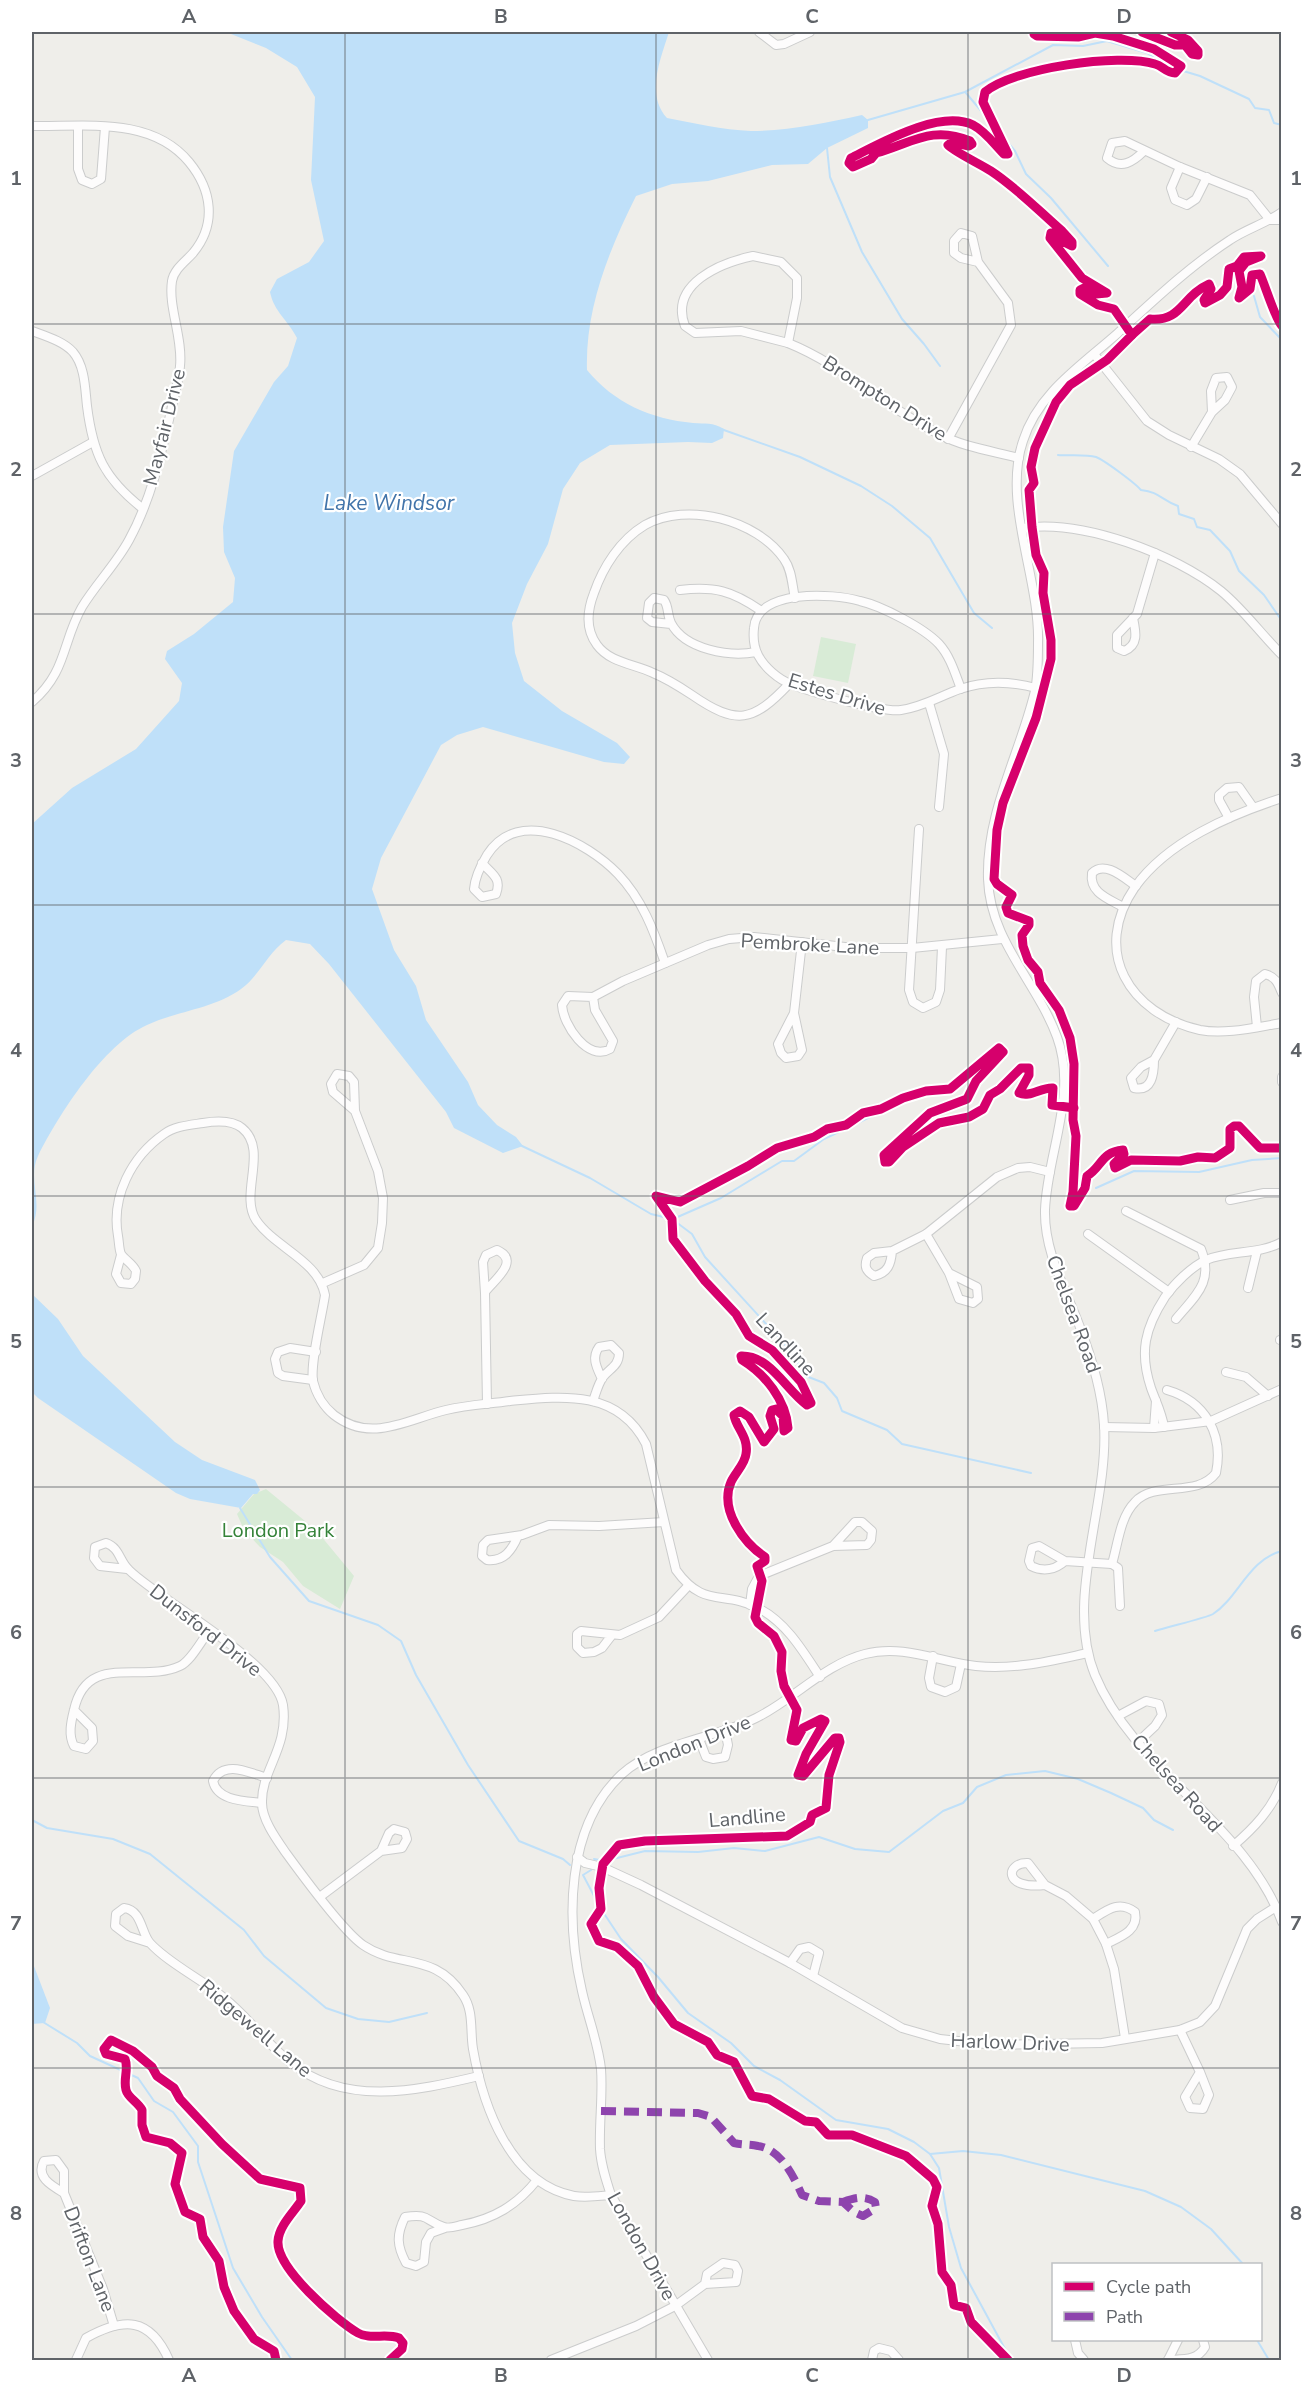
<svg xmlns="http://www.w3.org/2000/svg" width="1313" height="2392" viewBox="0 0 1313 2392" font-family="'Nunito Sans',sans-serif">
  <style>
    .green { fill: #d8ebd6 }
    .water { fill: #bfe0f9 }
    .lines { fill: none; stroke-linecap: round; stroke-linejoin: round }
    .stream { stroke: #bfe0f9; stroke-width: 2 }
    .minor-casing { stroke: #cbcccc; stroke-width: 10 }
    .minor { stroke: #fdfcfc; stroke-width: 8 }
    .quiet { stroke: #8e44ad; stroke-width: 8; stroke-dasharray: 15 8; stroke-linecap: butt }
    .cycleway-casing { stroke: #fff; stroke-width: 13 }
    .cycleway { stroke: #d6006c; stroke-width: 9 }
    .grid { fill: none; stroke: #5f6368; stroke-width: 1.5; stroke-opacity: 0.55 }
    .labels { text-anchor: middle; stroke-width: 4.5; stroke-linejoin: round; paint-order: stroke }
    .street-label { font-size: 20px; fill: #5f6368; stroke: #fff }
    .park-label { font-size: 20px; fill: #348238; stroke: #fff }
    .water-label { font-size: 21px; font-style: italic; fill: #4174aa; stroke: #fff }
    .neatline { fill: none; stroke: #5f6368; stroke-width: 2 }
    .grid-label { font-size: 20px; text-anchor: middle; font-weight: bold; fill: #5f6368 }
  </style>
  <rect width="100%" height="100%" fill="#efeeea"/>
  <!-- green -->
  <g class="green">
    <polygon points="821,637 856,644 848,683 813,676"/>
    <polygon points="266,1489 316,1530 354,1576 340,1609 303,1586 283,1562 260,1547 244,1530 237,1514 254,1494"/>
  </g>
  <!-- water -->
  <g class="water">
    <path d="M226 32H669C661 58 645 94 667 118 694 123 722 130 751 131 788 131 826 123 862 115L868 120V128L827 148 808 164 772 165 708 181 672 184 636 196C609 250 585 309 587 370 614 403 651 419 693 423 706 424 712 422 724 429L723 438 712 443 688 442 610 445 580 463 563 489 548 544 527 584 512 623 515 653 524 681 562 711 617 743 630 757 624 764 604 762 483 727 457 735 441 745 381 858 372 889 394 950 416 986 426 1020 468 1082 478 1105 497 1125 516 1137 523 1146 503 1153 454 1128 446 1112 329 964 310 944 286 940C267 954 259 976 241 989 213 1009 177 1011 147 1025 104 1044 59 1114 38 1156 27 1179 44 1203 32 1226V824L72 788 136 749 179 701 182 683 165 659 167 651 194 634 233 602 235 578 224 552 223 527 234 451 274 382 288 366 297 338C288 320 274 312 270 292L277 279 309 262 324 241 311 180 315 97 297 67 266 48Z"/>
    <polygon points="32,1294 58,1319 83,1356 175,1442 202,1460 255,1480 260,1490 257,1494 253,1494 241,1508 190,1499 176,1493 38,1398 32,1392"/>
    <polygon points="32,1961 50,2008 45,2023 32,2024"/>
  </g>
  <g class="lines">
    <!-- stream -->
    <g class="stream">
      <polyline points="966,93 1015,151 1026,174 1051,198 1108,266"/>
      <polyline points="868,120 965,92 1053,45 1083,46 1107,41 1147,53 1170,67 1200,76 1249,99 1255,108 1269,110 1274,123 1282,125"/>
      <polyline points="827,148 830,177 862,252 902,319 924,344 940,366"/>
      <polyline points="1254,296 1260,317 1282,340"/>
      <polyline points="721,429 800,457 861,486 892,506 930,538 974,613 992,628"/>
      <path d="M1058 455C1069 456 1085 454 1096 457 1104 460 1135 483 1141 490 1160 492 1161 500 1178 506L1179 514 1194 519 1197 527 1210 530 1230 551 1239 571 1264 595 1282 621"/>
      <polyline points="522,1146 590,1178 651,1214 672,1219 692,1234 705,1257 789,1349 806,1376 824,1383 837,1398 842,1411 887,1430 902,1444 1031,1473"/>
      <polyline points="1096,1188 1134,1171 1199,1172 1252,1160 1282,1158"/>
      <polyline points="673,1219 721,1198 782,1161 794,1161 824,1139 893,1106 917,1097 960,1088 999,1052"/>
      <polyline points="240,1508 270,1557 309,1601 378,1625 401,1641 416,1675 468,1765 519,1841 563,1859 570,1865"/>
      <path d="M1155 1631C1167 1627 1206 1618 1213 1614 1238 1598 1249 1559 1282 1551"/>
      <polyline points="32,1820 47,1828 113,1839 150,1854 244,1930 264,1956 326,2008 358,2019 389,2022 427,2013"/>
      <polyline points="594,1859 605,1861 645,1851 698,1852 734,1848 765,1851 819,1837 855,1849 889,1852 943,1811 963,1803 977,1787 1006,1775 1045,1771 1078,1779 1111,1793 1143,1808 1154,1820 1173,1830"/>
      <polyline points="591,1870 583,1875 601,1909 621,1939 658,1977 688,2013 731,2043 754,2066 780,2080 836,2120 888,2129 914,2142 930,2154 963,2151 1001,2155 1145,2191 1181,2207 1211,2229 1243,2264"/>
      <polyline points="43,2022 77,2043 90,2056 138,2078 154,2101 173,2112 198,2146 198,2162 233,2268 262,2317 292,2360"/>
      <polyline points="930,2154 939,2168 949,2227 961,2268 1011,2360"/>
      <polyline points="1257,2340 1269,2360"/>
    </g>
    <defs>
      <g id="minor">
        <polyline points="759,32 776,45 784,44 810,32"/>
        <path d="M32 126C85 127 151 116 189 162 212 190 217 224 193 253 186 261 174 269 172 281 168 307 183 338 180 366 179 381 174 396 171 411 161 455 151 500 129 540 116 564 96 584 82 607 62 642 67 672 32 702"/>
        <polyline points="78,127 78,169 82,180 92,184 101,179 105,127"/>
        <path d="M1144 151C1133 162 1121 170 1107 158L1112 143 1125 141 1180 167 1250 195 1270 220H1282"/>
        <polyline points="1180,167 1171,188 1175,200 1187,205 1196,199 1207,177"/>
        <path d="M1282 212C1265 224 1246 229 1230 240 1190 266 1154 300 1118 333 1082 365 1038 393 1023 441 1002 503 1040 578 1038 643 1038 658 1038 676 1035 691 1020 754 986 812 988 879 990 941 1037 982 1057 1037 1078 1094 1047 1154 1045 1210 1044 1250 1064 1286 1078 1322 1091 1355 1102 1389 1104 1425 1109 1504 1064 1599 1095 1675 1134 1770 1247 1825 1282 1922"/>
        <path d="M753 256 781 262 797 278V298L788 343 741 331 695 333 685 326C669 284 720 263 753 256Z"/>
        <path d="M32 331C45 336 63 341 73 352 85 366 85 388 87 406 93 454 104 478 142 508"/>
        <path d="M788 343C843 365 886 408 939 434 963 447 992 451 1019 458"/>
        <polyline points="1094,354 1147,421 1169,435 1219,459 1240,474 1282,524"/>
        <polyline points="948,439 1011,325 1008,303 978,262 972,236 961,233 954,241 954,253 961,258 978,262"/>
        <polyline points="1191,447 1212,412 1225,400 1232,387 1227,377 1216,378 1211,391 1212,412"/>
        <polyline points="32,476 93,442"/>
        <path d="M1023 528C1082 519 1175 554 1221 591 1243 609 1261 634 1282 655"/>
        <path d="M680 590C715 586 732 591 760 610"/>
        <path d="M1133 618C1136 632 1139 645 1124 651L1117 648V635L1137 614 1155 553"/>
        <path d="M671 624 652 622 647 618 649 603 654 598 664 600C669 607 667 615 671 623 685 650 730 657 756 652"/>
        <path d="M789 684C753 722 737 726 692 695 680 687 668 679 653 673 635 664 610 663 597 645 585 629 587 611 594 593 603 567 620 540 645 525 687 501 757 520 784 559 792 570 792 585 795 598"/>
        <path d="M961 689C955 673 950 656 939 644 924 628 882 606 860 601 832 593 757 589 754 628 753 637 754 647 758 655 764 667 779 680 791 684 810 692 884 713 901 710 923 707 940 696 960 689 986 680 1010 681 1036 688"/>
        <polyline points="929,703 944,754 939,807"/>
        <path d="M1282 798C1230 815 1168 841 1135 887 1091 951 1129 1014 1200 1030 1225 1035 1257 1027 1282 1023"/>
        <polyline points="1229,818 1219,800 1219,795 1227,788 1239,787 1253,807"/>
        <polyline points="919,829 909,990 913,1002 923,1008 936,1002 940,990 942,947"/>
        <path d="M482 863C492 874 502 878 496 894L482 897 474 889C475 877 481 865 487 855 519 805 587 842 618 874 642 899 654 931 665 963"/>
        <path d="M1123 907C1109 899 1089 893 1092 873 1105 860 1124 878 1136 886"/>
        <path d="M593 997 595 1010 613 1041 610 1049C588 1062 563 1025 562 1005L568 996 593 997 623 981 708 945 729 939 754 937 854 948H912L1002 939"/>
        <polyline points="794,1013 802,1050 798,1056 786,1058 781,1053 778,1044 794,1013 802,942"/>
        <path d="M1257 1027 1254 997 1256 981 1265 974C1276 977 1278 983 1282 993"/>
        <path d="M1154 1060C1154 1074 1152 1092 1134 1088L1131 1078 1141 1067 1154 1060 1176 1022"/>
        <polyline points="1282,1077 1282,1082"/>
        <polyline points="1230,1200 1264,1193 1282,1193"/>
        <path d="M1126 1211 1201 1249C1214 1282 1196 1295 1176 1319"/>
        <polyline points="926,1234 949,1273 959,1299 973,1303 978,1299 977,1287 949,1273"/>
        <polyline points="1088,1234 1169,1292"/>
        <path d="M892 1251C891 1264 888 1273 874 1276 866 1271 864 1267 867 1258L874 1253 892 1251 926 1234 997 1177 1018 1168 1030 1167 1050 1172"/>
        <path d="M121 1255 116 1274 121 1283 131 1284 135 1279 136 1271C133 1264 125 1260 121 1254 119 1250 119 1241 118 1236 111 1197 131 1157 164 1134 175 1126 190 1125 203 1123 215 1121 232 1120 242 1128 269 1150 239 1194 256 1220 275 1248 318 1260 325 1295 322 1316 310 1362 313 1381 316 1394 324 1407 334 1415 371 1444 408 1419 446 1410 467 1405 489 1404 510 1401 562 1396 618 1389 646 1444L676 1570C704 1609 723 1590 758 1608 786 1622 803 1651 820 1677"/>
        <polyline points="323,1283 364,1265 378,1248 382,1223 383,1198 378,1171 355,1111 354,1082 349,1076 337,1074 331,1084 333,1092 355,1111"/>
        <polyline points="1248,1288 1257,1251"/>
        <path d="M485 1293 483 1262 486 1255 497 1250C521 1261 494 1280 485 1292L487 1404"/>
        <polyline points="1280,1340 1282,1340"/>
        <polyline points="1226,1372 1246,1377 1268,1396"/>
        <polyline points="313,1380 283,1376 278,1373 275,1359 278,1352 290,1348 316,1352"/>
        <path d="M593 1401C596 1393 598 1384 603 1377 610 1368 619 1366 619 1353L611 1345 599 1347C591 1358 597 1368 602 1379"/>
        <polyline points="1104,1427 1154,1428 1211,1421 1282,1389"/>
        <path d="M1164 1427C1162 1413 1156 1402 1151 1388 1139 1352 1145 1328 1165 1297 1174 1284 1191 1267 1206 1260 1230 1250 1258 1255 1282 1242"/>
        <polyline points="1154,1428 1156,1401"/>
        <path d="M518 1536C512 1550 504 1562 487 1560L482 1556 483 1545 488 1540 522 1535 549 1525 599 1526 664 1522"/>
        <path d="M1065 1561C1055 1570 1043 1572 1031 1566L1029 1561 1032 1548 1039 1546 1065 1561 1112 1564"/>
        <path d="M1112 1564C1118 1544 1120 1517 1135 1502 1155 1480 1197 1498 1216 1473 1224 1434 1205 1401 1167 1390"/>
        <polyline points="1112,1564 1118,1568 1120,1606"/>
        <path d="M127 1569 100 1566 94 1558 95 1547 106 1543C120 1548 119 1561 129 1570 162 1602 276 1662 283 1705 289 1748 261 1770 262 1803 262 1820 277 1840 286 1853 302 1875 343 1931 363 1945 398 1969 434 1951 463 1995 474 2011 470 2031 473 2049 483 2106 510 2184 574 2196 586 2198 599 2196 611 2195"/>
        <polyline points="750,1605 752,1589 759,1576 833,1546 867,1545 871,1540 872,1531 862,1522 855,1522 833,1546"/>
        <polyline points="612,1635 602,1648 594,1652 583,1653 577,1647 577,1634 581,1631 620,1635 659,1617 688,1586"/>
        <polyline points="933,1656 929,1678 931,1687 945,1692 956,1687 961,1664"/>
        <path d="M74 1710 92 1728 93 1741 86 1749 74 1746C68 1735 71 1722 74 1710 87 1651 142 1684 180 1666 191 1661 201 1641 209 1631"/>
        <polyline points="1118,1716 1146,1701 1159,1704 1162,1715 1155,1726 1139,1741"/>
        <polyline points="699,1739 706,1757 713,1759 725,1757 728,1745 725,1730"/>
        <path d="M262 1803C245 1801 217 1801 213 1781 224 1759 250 1773 267 1778"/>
        <path d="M1233 1846C1254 1828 1272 1809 1282 1783"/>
        <polyline points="577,1857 585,1863 602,1867 641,1885 790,1963 902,2028 940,2039 994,2045 1102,2043 1180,2030 1200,2022 1215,2006 1247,1929 1257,1919 1276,1907"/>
        <path d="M1045 1885C1002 1890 1006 1862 1028 1863L1045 1885 1066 1896 1093 1919 1106 1944 1114 1969 1125 2038"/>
        <polyline points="321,1896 381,1851 402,1848 407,1839 405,1832 394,1829 389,1833 381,1851"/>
        <path d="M1093 1919C1107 1910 1119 1900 1135 1912 1139 1931 1120 1937 1106 1944"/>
        <path d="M150 1943 128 1936 115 1926 116 1914 124 1908C142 1910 141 1933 150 1943 168 1963 203 1980 224 1998 248 2017 266 2043 290 2062 344 2107 416 2091 479 2076"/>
        <polyline points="790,1963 800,1949 809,1947 819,1953 813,1976"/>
        <polyline points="1180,2030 1200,2072 1185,2097 1190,2108 1203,2109 1209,2095 1200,2072"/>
        <path d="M64 2193C52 2186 35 2177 44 2161L56 2160 64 2171V2193L103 2289 114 2326"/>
        <path d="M445 2228 431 2233 426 2242 424 2262 416 2266 406 2263C397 2246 396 2235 405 2217 430 2213 425 2221 444 2227 449 2229 457 2226 462 2225 494 2219 517 2205 537 2180"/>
        <polyline points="1075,2340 1078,2353 1084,2360"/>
        <path d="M76 2360 86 2338C124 2317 150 2317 169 2360"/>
        <polyline points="551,2360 636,2326 675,2306 705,2284 736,2282 738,2271 735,2265 723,2263 707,2274 705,2284"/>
        <path d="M708 2360 611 2195C606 2180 601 2165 600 2149 599 2122 603 2095 601 2069 598 2042 588 2018 582 1991 566 1922 565 1827 622 1774 658 1742 714 1739 756 1718 793 1700 825 1664 865 1654 904 1644 939 1662 976 1666 1015 1670 1050 1661 1088 1653"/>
        <polyline points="872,2360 874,2351 879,2348 891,2351 899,2360"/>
        <path d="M1168 2360C1183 2359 1197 2361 1205 2347L1203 2340"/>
        <polyline points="1168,2360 1178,2340"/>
      </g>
    </defs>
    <!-- minor casing -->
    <use href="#minor" class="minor-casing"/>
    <!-- minor -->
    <use href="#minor" class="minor"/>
    <!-- quiet -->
    <path class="quiet" d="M601 2111 698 2113 711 2117 734 2143C743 2145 750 2144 758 2146 781 2149 794 2177 802 2195L819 2201 843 2202 854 2212 863 2216 876 2208 875 2202C864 2195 854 2198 843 2202"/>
    <defs>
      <g id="cycleway">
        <path d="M1036 32 1034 34 1037 36 1078 37 1095 33 1113 36 1154 49 1181 66 1175 73C1166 73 1163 66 1155 64 1119 53 1013 68 985 92L983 102 1008 154H1004C995 145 985 131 973 125 940 109 881 143 851 158L849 163 853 167 871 159 876 153C912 143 932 125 970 141L972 144 969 146 952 142 948 145C951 150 982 165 991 171 1017 188 1039 211 1062 231L1072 242V246L1062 241 1054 233H1051L1050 238 1082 278 1107 293 1096 294 1084 288 1080 290V294L1098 305 1114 309 1132 335 1107 360 1070 385 1056 402 1035 448 1031 467 1034 483 1029 490 1032 527 1036 555 1044 573 1043 593 1051 640V659L1036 718 1003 803 997 830 994 879 997 884 1012 895 1006 907 1008 913 1029 921V925L1022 935 1023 946 1028 960 1038 972 1040 983 1059 1010 1070 1038 1074 1064 1073 1120 1076 1136 1073 1192 1070 1206H1074L1085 1188 1087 1176C1102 1167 1101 1152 1123 1150L1124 1154 1114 1164 1115 1168 1131 1160 1180 1161 1198 1157 1215 1158 1230 1148V1129L1234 1126H1239L1260 1148H1282"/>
        <polyline points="1142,32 1175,45 1185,45 1192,54 1198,55 1198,51 1188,40 1171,32"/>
        <path d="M1132 335 1150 319C1182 322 1182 296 1209 284L1211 289 1204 300 1205 303 1220 295 1227 287 1229 269 1237 266 1244 257 1261 256 1246 262 1239 271 1242 287 1239 298 1250 289 1252 275 1260 274C1265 285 1276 321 1282 326"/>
        <path d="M276 2360 274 2351 254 2339 234 2311 224 2287 219 2261 203 2237 200 2219 185 2212 175 2184 182 2153 170 2143 146 2137 142 2125V2110C138 2102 128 2098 126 2090 123 2079 129 2069 125 2059L106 2054 104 2049 111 2040 133 2051 152 2067 157 2076 174 2088 180 2099 222 2144 260 2179 300 2188 301 2201C293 2213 279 2226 278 2241 276 2268 336 2320 358 2333 370 2340 386 2333 399 2338L403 2343 402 2349 390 2360"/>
        <path d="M1008 2360 971 2322 966 2308 954 2305 951 2285 942 2272 938 2224 932 2206 937 2187 933 2179 906 2156 852 2135H828L816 2122 805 2121 769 2099 752 2096 734 2062 717 2055 708 2042 674 2024 654 1997 638 1966 617 1947 599 1941 591 1924 601 1909 599 1888 603 1864 619 1845 645 1841 787 1836 810 1822 812 1815 826 1808 829 1775 840 1742 839 1738H835L803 1776 798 1775 806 1754 825 1721 821 1719 803 1728 796 1741 791 1740 797 1710 784 1686 781 1671 782 1652 774 1636 758 1623 755 1617 762 1581 757 1566 765 1561V1557C744 1543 719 1510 731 1482 735 1473 745 1464 746 1454 749 1437 736 1428 734 1415L740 1411 749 1417 764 1442 774 1429 770 1416 772 1410 776 1409 783 1416 784 1431 788 1428C786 1400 765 1374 742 1360L741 1356C770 1355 786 1390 807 1405L811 1403 801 1382 772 1350 749 1336 736 1314 705 1281 673 1239 672 1219 656 1196 680 1202 748 1166 777 1148 814 1137 827 1129 846 1125 863 1113 881 1109 903 1098 926 1091 950 1089 999 1048 1003 1052 976 1081 967 1099 930 1113 884 1155 885 1162H889L903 1147 939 1123 969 1117 983 1109 990 1095 1000 1089 1021 1068H1029V1075L1019 1093C1030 1098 1041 1087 1053 1088L1052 1105 1074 1108"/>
      </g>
    </defs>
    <!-- cycleway casing -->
    <use href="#cycleway" class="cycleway-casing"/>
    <!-- cycleway -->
    <use href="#cycleway" class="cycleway"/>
  </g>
  <!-- grid -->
  <path class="grid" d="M345 32V2360M656 32V2360M968 32V2360M32 324H1282M32 614H1282M32 905H1282M32 1196H1282M32 1487H1282M32 1778H1282M32 2068H1282"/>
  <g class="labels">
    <!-- street labels -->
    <g class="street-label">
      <text transform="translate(885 398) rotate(32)" y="7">Brompton Drive</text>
      <text transform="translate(164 427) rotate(-76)" y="7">Mayfair Drive</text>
      <text transform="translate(837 694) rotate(17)" y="7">Estes Drive</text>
      <text transform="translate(810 944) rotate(3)" y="7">Pembroke Lane</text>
      <text transform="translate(1074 1314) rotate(70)" y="7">Chelsea Road</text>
      <text transform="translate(786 1344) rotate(47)" y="7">Landline</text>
      <text transform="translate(206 1630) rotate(38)" y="7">Dunsford Drive</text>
      <text transform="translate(694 1743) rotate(-22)" y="7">London Drive</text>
      <text transform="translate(1177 1783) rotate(48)" y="7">Chelsea Road</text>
      <text transform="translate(747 1817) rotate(-5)" y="7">Landline</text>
      <text transform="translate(256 2028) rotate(40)" y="7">Ridgewell Lane</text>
      <text transform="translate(1010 2042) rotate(2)" y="7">Harlow Drive</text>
      <text transform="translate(642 2246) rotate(61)" y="7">London Drive</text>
      <text transform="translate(90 2259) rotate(69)" y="7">Drifton Lane</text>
    </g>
    <!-- park labels -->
    <g class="park-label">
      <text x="278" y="1537">London Park</text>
    </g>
    <!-- water labels -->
    <g class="water-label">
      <text x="389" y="510">Lake Windsor</text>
    </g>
  </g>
  <!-- border -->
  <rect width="1313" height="2392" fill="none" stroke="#ffffff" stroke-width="66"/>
  <!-- legend -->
  <rect x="1052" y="2263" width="210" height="78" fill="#ffffff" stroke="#bfc1c3" stroke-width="1.5"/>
  <rect x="1064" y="2282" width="30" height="9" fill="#d6006c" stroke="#bfc1c3" stroke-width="1.5"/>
  <text x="1106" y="2293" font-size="18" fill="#5f6368">Cycle path</text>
  <rect x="1064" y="2312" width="30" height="9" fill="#8e44ad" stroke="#bfc1c3" stroke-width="1.5"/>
  <text x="1106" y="2323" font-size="18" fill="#5f6368">Path</text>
  <rect x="33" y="33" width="1247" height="2326" class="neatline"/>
  <g class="grid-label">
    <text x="189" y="23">A</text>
    <text x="501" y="23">B</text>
    <text x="812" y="23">C</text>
    <text x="1124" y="23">D</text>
    <text x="16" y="185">1</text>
    <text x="1296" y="185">1</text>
    <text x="16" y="476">2</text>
    <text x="1296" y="476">2</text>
    <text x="16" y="767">3</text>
    <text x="1296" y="767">3</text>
    <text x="16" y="1057">4</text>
    <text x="1296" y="1057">4</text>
    <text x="16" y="1348">5</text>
    <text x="1296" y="1348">5</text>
    <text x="16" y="1639">6</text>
    <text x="1296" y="1639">6</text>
    <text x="16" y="1930">7</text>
    <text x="1296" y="1930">7</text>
    <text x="16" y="2220">8</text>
    <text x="1296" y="2220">8</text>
    <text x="189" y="2382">A</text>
    <text x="501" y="2382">B</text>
    <text x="812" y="2382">C</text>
    <text x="1124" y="2382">D</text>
  </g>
</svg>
